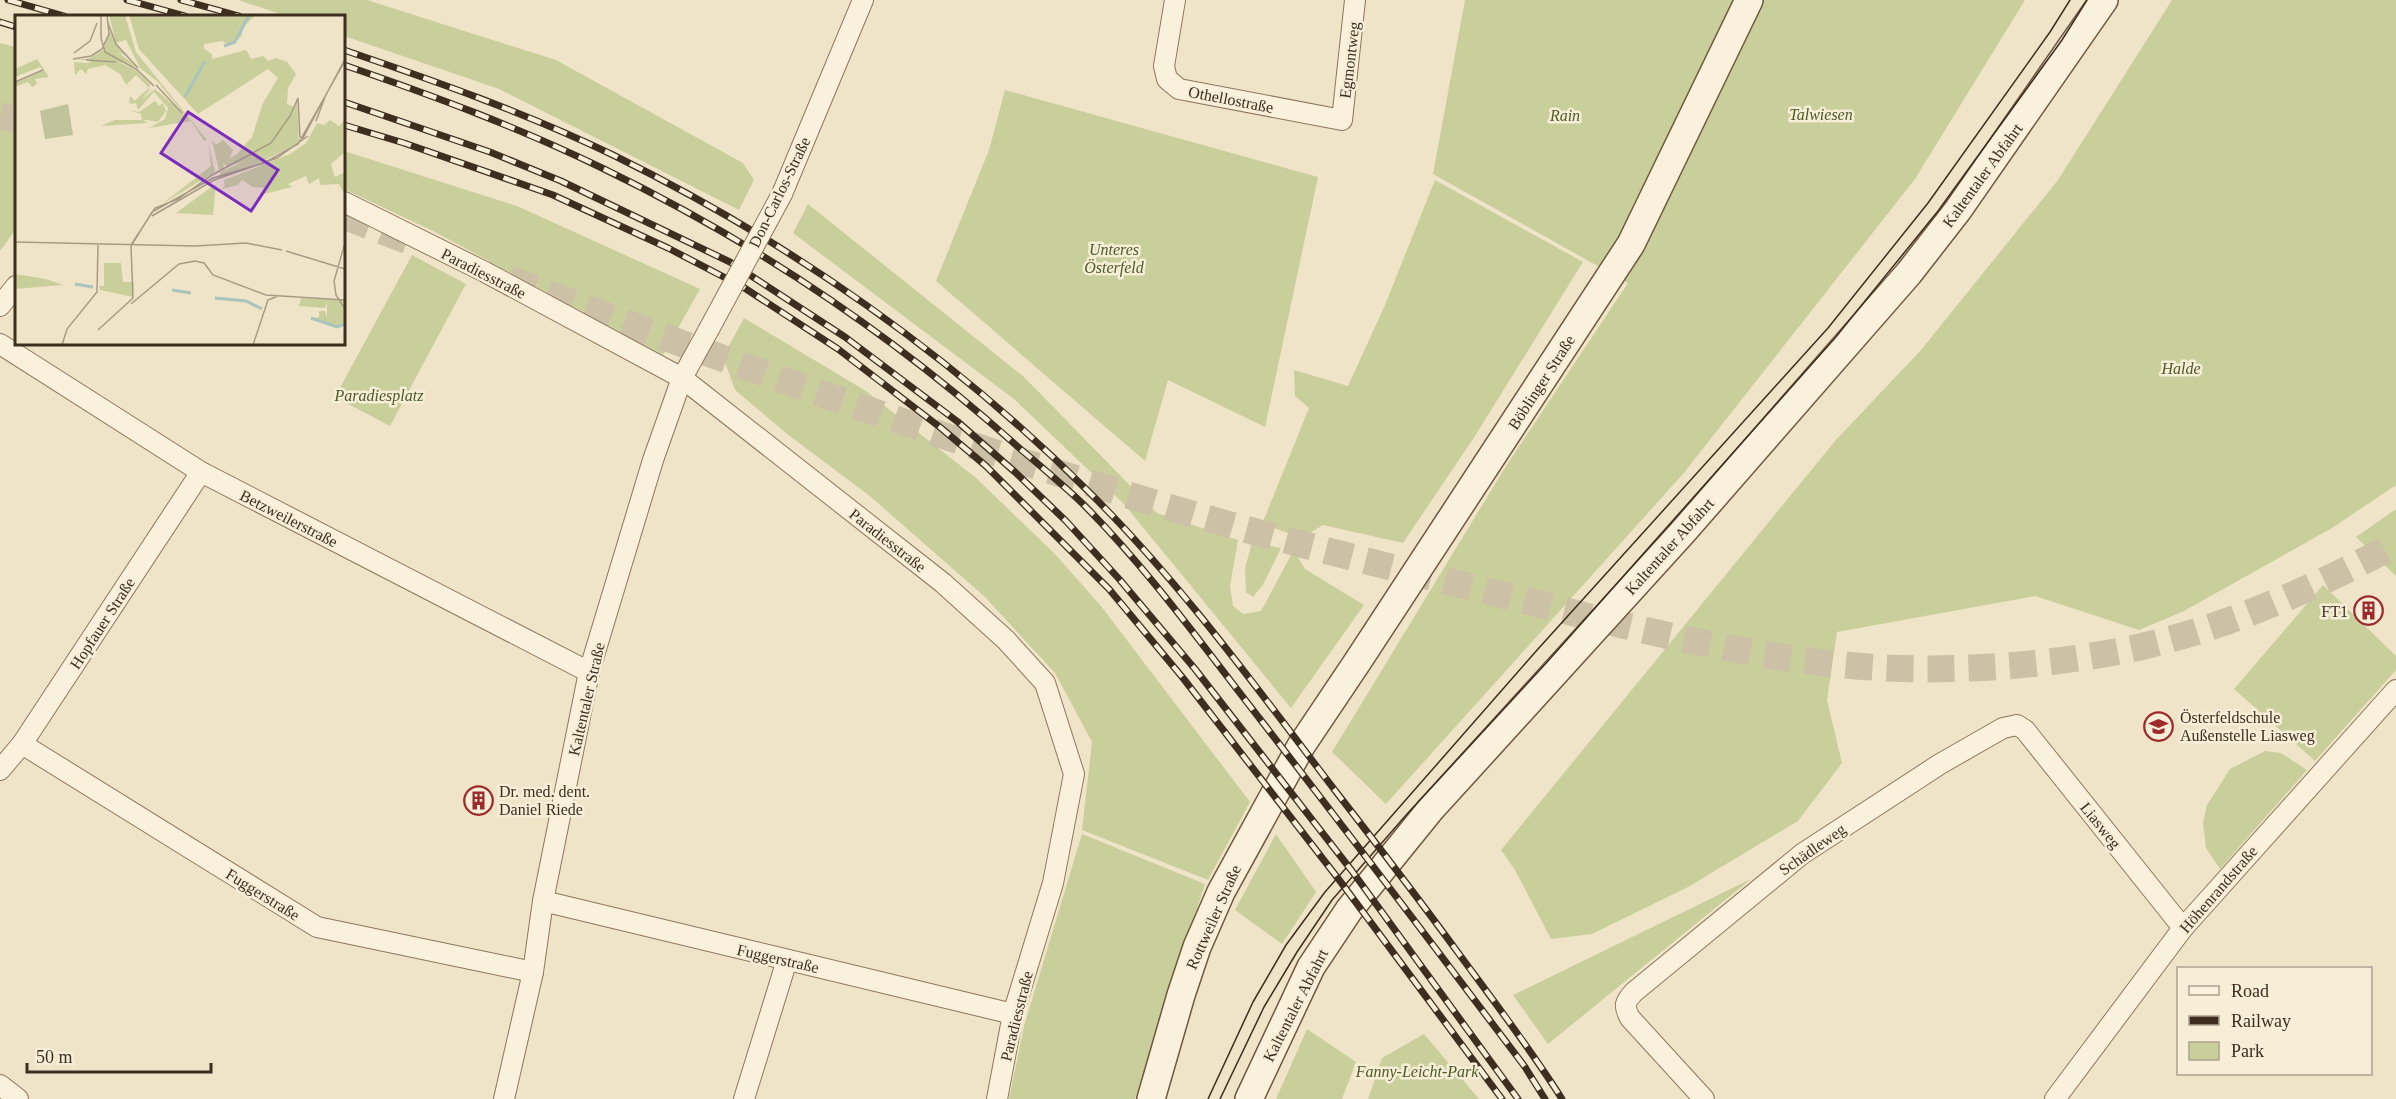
<svg xmlns="http://www.w3.org/2000/svg" width="2396" height="1099" viewBox="0 0 2396 1099" font-family="Georgia,serif">
  <style>
    .green { fill: #c9cf9b }
    .lines { fill: none; stroke-linecap: round; stroke-linejoin: round }
    .secondary-tunnel { stroke: #ccc0a6; stroke-width: 27; stroke-dasharray: 27 14; stroke-linecap: butt }
    .minor-casing { stroke: #8d765c; stroke-width: 22 }
    .secondary-casing { stroke: #6f573f; stroke-width: 30 }
    .minor { stroke: #faf1dc; stroke-width: 20 }
    .secondary { stroke: #faf1dc; stroke-width: 27 }
    .tram { stroke: #3d2e20; stroke-width: 1.5 }
    .rail-casing { stroke: #3d2e20; stroke-width: 7 }
    .rail { stroke: #f7eed8; stroke-width: 4.5; stroke-dasharray: 14; stroke-linecap: butt }
    .minor-bridge-casing { stroke: #8d765c; stroke-width: 22; stroke-linecap: butt }
    .minor-bridge { stroke: #faf1dc; stroke-width: 20 }
    .labels { text-anchor: middle; stroke-width: 5; stroke-linejoin: round; paint-order: stroke }
    .street-label { font-size: 16px; fill: #3d2e20; stroke: #f7eed8 }
    .park-label { font-size: 16px; font-style: italic; fill: #4d5a26; stroke: #f7eed8 }
    .poi-label { font-size: 16px; fill: #3d2e20; stroke: #f7eed8; text-anchor: start }
    .inset-river { fill: none; stroke: #a9c4bc; stroke-width: 3 }
    .inset-road { fill: none; stroke: #a89b85; stroke-width: 1.5 }
    .view { fill: #7b2cbf; fill-opacity: 0.15; stroke: #7b2cbf; stroke-width: 3 }
    .inset-edge { fill: none; stroke: #3d2e20; stroke-width: 3 }
  </style>
  <rect width="100%" height="100%" fill="#f0e4c8"/>
  <!-- green -->
  <g class="green">
    <polygon points="238,0 367,0 556,60 743,163 754,180 739,210 499,89 344,36 344,16 286,16"/>
    <polygon points="1465,0 2025,0 1915,179 1683,474 1386,804 1332,752 1506,466 1628,283 1433,174"/>
    <polygon points="2172,0 2396,0 2396,485 2332,528 2184,611 2139,630 2035,596 1837,632 1827,700 1842,763 1798,821 1688,887 1592,934 1551,939 1515,870 1501,850 1835,441 1921,350 2058,180"/>
    <polygon points="0,43 16,47 16,229 0,251"/>
    <polygon points="1005,90 1318,177 1265,427 1168,380 1145,461 936,281 989,150"/>
    <polygon points="344,151 517,206 700,289 663,355 435,232 344,189"/>
    <polygon points="1435,180 1583,262 1475,436 1403,543 1323,525 1302,538 1262,524 1309,408 1295,396 1294,370 1348,386 1385,305"/>
    <polygon points="808,204 1024,377 1157,513 1238,540 1230,586 1233,606 1243,614 1261,611 1291,555 1297,556 1305,569 1364,605 1291,708 1123,503 1014,399 793,233"/>
    <polygon points="412,255 466,284 390,426 335,397"/>
    <polygon points="744,318 866,391 976,478 1055,554 1101,606 1250,802 1208,880 1082,830 1092,742 1055,673 985,597 871,497 787,434 735,390 723,357"/>
    <polygon points="2396,509 2396,576 2356,537"/>
    <polygon points="1252,542 1281,548 1263,585 1253,597 1246,592 1245,569"/>
    <polygon points="2323,585 2396,656 2396,670 2315,761 2234,689"/>
    <polygon points="2265,751 2281,753 2307,770 2220,869 2206,848 2203,823 2207,805 2230,769"/>
    <polygon points="1082,834 1205,884 1135,1099 1009,1099 1024,1026"/>
    <polygon points="1276,834 1316,892 1282,944 1235,910"/>
    <polygon points="1751,879 1548,1044 1513,995"/>
    <polygon points="1307,1029 1356,1062 1342,1099 1276,1099"/>
    <polygon points="1424,1034 1479,1099 1368,1099 1382,1058"/>
  </g>
  <g class="lines">
    <!-- secondary-tunnel -->
    <g class="secondary-tunnel">
      <polyline points="0,116 16,120"/>
      <polyline points="344,216 408,241"/>
      <path d="M509 279C712 356 917 430 1125 494 1244 531 1366 561 1487 591 1631 627 1775 668 1924 669 1995 669 2071 662 2140 647 2230 626 2315 588 2396 544"/>
    </g>
    <defs>
      <g id="minor">
        <polyline points="1175,0 1164,66 1167,79 1179,89 1342,120 1355,0"/>
        <polyline points="782,194 863,0"/>
        <polyline points="344,202 485,272 682,378 943,583 1006,640 1045,683 1074,774 1053,883 1013,1014 997,1099"/>
        <polyline points="0,306 16,286"/>
        <polyline points="0,344 201,472 589,672"/>
        <polyline points="22,744 317,927 533,972"/>
        <polyline points="0,770 22,744 201,472"/>
        <polyline points="543,901 1013,1014"/>
        <polyline points="0,1085 18,1099"/>
        <polyline points="504,1099 533,972 543,901 589,672 653,460 682,378 708,331"/>
        <polyline points="744,1099 787,960"/>
        <path d="M1704 1099 1630 1018C1623 1005 1625 1002 1634 992L1802 854 1940 764 2003 728 2017 725 2025 730 2183 928"/>
        <polyline points="2055,1099 2183,928 2396,690"/>
      </g>
      <g id="secondary">
        <polyline points="1151,1099 1181,995 1197,947 1221,892 1301,746 1358,661 1631,244 1749,0"/>
        <polyline points="1249,1099 1311,967 1349,910 1430,810 1682,533 1909,273 1958,210 2104,0"/>
      </g>
    </defs>
    <!-- minor casing -->
    <use href="#minor" class="minor-casing"/>
    <!-- secondary casing -->
    <use href="#secondary" class="secondary-casing"/>
    <!-- minor -->
    <use href="#minor" class="minor"/>
    <!-- secondary -->
    <use href="#secondary" class="secondary"/>
    <!-- tram -->
    <g class="tram">
      <polyline points="1208,1099 1253,1002 1286,945 1325,892 1538,649 1828,328 1928,203 2050,32 2070,0"/>
      <polyline points="1220,1099 1264,1007 1297,952 1332,900 1407,814 1548,661 1835,338 1938,211 2062,40 2087,0"/>
    </g>
    <defs>
      <g id="rail">
        <polyline points="8,0 64,16"/>
        <polyline points="127,0 185,16"/>
        <polyline points="181,0 239,16"/>
        <polyline points="0,22 16,27"/>
        <path d="M344 50C435 81 526 113 613 155 788 241 952 355 1090 493 1182 584 1258 690 1337 793 1379 847 1421 902 1462 958 1496 1004 1531 1050 1562 1099"/>
        <path d="M344 65C431 95 518 127 602 168 753 241 892 334 1017 446 1039 465 1062 484 1083 504 1148 569 1203 646 1260 719 1349 834 1437 950 1525 1067L1545 1099"/>
        <polyline points="344,102 490,152 561,181 730,262 845,337 958,422 1015,472 1066,521 1120,580 1195,669 1352,871 1518,1099"/>
        <polyline points="344,125 404,143 553,195 668,248 743,287 838,349 941,428 986,466 1109,589 1183,678 1340,881 1502,1099"/>
      </g>
    </defs>
    <!-- rail casing -->
    <use href="#rail" class="rail-casing"/>
    <!-- rail -->
    <use href="#rail" class="rail"/>
    <defs>
      <polyline id="minor-bridge" points="708,331 782,194"/>
    </defs>
    <!-- minor-bridge casing -->
    <use href="#minor-bridge" class="minor-bridge-casing"/>
    <!-- minor-bridge -->
    <use href="#minor-bridge" class="minor-bridge"/>
  </g>
  <!-- icons -->
  <defs>
    <symbol id="building-ring" viewBox="-11 -11 22 22"><circle r="9.5" fill="#f7eed8" stroke="#9e2a2b" stroke-width="1.5"/><path d="M-4-6H4V6H1V3H-1V6H-4ZM-2.5-4.3h1.7v1.8h-1.7ZM.8-4.3h1.7v1.8H.8ZM-2.5-1h1.7V.8h-1.7ZM.8-1h1.7V.8H.8Z" fill="#9e2a2b"/></symbol>
    <symbol id="school-ring" viewBox="-11 -11 22 22"><circle r="9.5" fill="#f7eed8" stroke="#9e2a2b" stroke-width="1.5"/><path d="M0-5L7-2L0 1L-7-2ZM-4 1L0 2.5L4 1V4Q0 6-4 4Z" fill="#9e2a2b"/></symbol>
  </defs>
  <g fill-rule="evenodd">
    <use href="#building-ring" x="2352" y="594" width="33" height="33"/>
    <use href="#school-ring" x="2142" y="710" width="33" height="33"/>
    <use href="#building-ring" x="462" y="784" width="33" height="33"/>
  </g>
  <g class="labels">
    <!-- street labels -->
    <g class="street-label">
      <text transform="translate(1349 60) rotate(-83)" y="6">Egmontweg</text>
      <text transform="translate(1231 99) rotate(11)" y="6">Othellostraße</text>
      <text transform="translate(1982 175) rotate(-54)" y="6">Kaltentaler Abfahrt</text>
      <text transform="translate(779 192) rotate(-64)" y="6">Don-Carlos-Straße</text>
      <text transform="translate(484 273) rotate(27)" y="6">Paradiesstraße</text>
      <text transform="translate(1541 382) rotate(-57)" y="6">Böblinger Straße</text>
      <text transform="translate(289 518) rotate(27)" y="6">Betzweilerstraße</text>
      <text transform="translate(888 540) rotate(38)" y="6">Paradiesstraße</text>
      <text transform="translate(1669 546) rotate(-48)" y="6">Kaltentaler Abfahrt</text>
      <text transform="translate(102 623) rotate(-57)" y="6">Hopfauer Straße</text>
      <text transform="translate(586 699) rotate(-77)" y="6">Kaltentaler Straße</text>
      <text transform="translate(2101 825) rotate(51)" y="6">Liasweg</text>
      <text transform="translate(1812 849) rotate(-35)" y="6">Schädleweg</text>
      <text transform="translate(2218 889) rotate(-49)" y="6">Höhenrandstraße</text>
      <text transform="translate(263 894) rotate(32)" y="6">Fuggerstraße</text>
      <text transform="translate(1213 917) rotate(-66)" y="6">Rottweiler Straße</text>
      <text transform="translate(778 958) rotate(13)" y="6">Fuggerstraße</text>
      <text transform="translate(1295 1005) rotate(-63)" y="6">Kaltentaler Abfahrt</text>
      <text transform="translate(1016 1016) rotate(-76)" y="6">Paradiesstraße</text>
    </g>
    <!-- park labels -->
    <g class="park-label">
      <text x="1821" y="120">Talwiesen</text>
      <text x="1565" y="121">Rain</text>
      <text x="1114" y="255">Unteres<tspan x="1114" dy="18">Österfeld</tspan></text>
      <text x="2181" y="374">Halde</text>
      <text x="379" y="401">Paradiesplatz</text>
      <text x="1417" y="1077">Fanny-Leicht-Park</text>
    </g>
    <!-- poi labels -->
    <g class="poi-label">
      <text x="2348" y="617" text-anchor="end">FT1</text>
      <text x="2180" y="723">Österfeldschule<tspan x="2180" dy="18">Außenstelle Liasweg</tspan></text>
      <text x="499" y="797">Dr. med. dent.<tspan x="499" dy="18">Daniel Riede</tspan></text>
    </g>
  </g>
  <!-- overview -->
  <g transform="translate(15 15)">
    <rect width="330" height="330" fill="#f0e4c8"/>
    <path d="M94 0H110L121 37 192 125 189 126 176 106 134 113 150 104 153 93 139 77 123 95 121 88 115 89 112 84 115 88 114 83 116 81 119 86 134 73 121 60 111 70 105 59 90 50 73 54 71 59 66 54 60 60 59 47 73 48 79 45H61L75 43 88 35 94 41 89 33 95 16 101 30 111 41 102 37 115 46 138 69 120 52 102 46 120 55 135 69 134 75 126 84 139 72 127 85 140 74 170 100 143 67 125 53 111 25 101 28ZM114 0H241L226 14 227 21 213 30 208 26 189 29V34L197 39V44L231 35 236 44 248 41 253 46 261 43 272 47 281 59 273 73 272 89 280 92 282 84 284 128 240 150 205 161V157L227 147 212 151 208 148 209 153 204 155 197 125 201 130 208 125 218 135 214 144 222 139 237 122 248 88 263 63 253 54 183 99 124 34ZM22 44 34 62 20 64 22 69 17 72 13 67 0 72V68L28 56 25 52 0 62V54ZM140 86 144 91 148 88 151 96 143 107 131 105H128L133 108 86 111 100 105H127L126 99 114 95 124 97ZM315 105 324 111 330 105V137L316 149 320 162 330 157V180L324 169 305 170 304 163 294 169 291 161 273 169 277 172 249 179V173L238 172 227 165 223 170 206 174 210 171 209 165 275 139 291 128 302 108 309 110ZM193 127 200 157 147 189 196 151ZM201 170 198 200 161 198 199 170ZM89 248H106L108 267H119L118 282 85 275 84 271H89ZM0 259 31 264 48 270 0 274ZM286 283 330 285V310L321 312 296 304 304 302V296H310L312 302V287L310 293 284 291Z" fill="#c9cf9b"/>
    <path d="M53 89 58 120 30 124 25 96Z" fill="#bfc49a"/>
    <path class="inset-river" d="M209 31 220 27 234 0M170 82 190 46M60 269 78 272M157 275 176 278M200 283 231 286 247 294M296 303 322 312 330 309"/>
    <path class="inset-road" d="M86 0V23L90 37 121 54 139 71M93 8 101 29 123 53M59 38 75 26 82 8M58 44 76 41 87 34 94 19 92 0M71 45 101 47M0 67 28 55M141 70 167 98M301 106 310 82M137 201 199 165 262 143 293 121M0 227 180 231 231 228 267 235M330 228 319 266 321 280 330 294M116 230 140 193 163 184 197 160 256 128 275 101 283 83 285 122 288 123 330 44M271 236 330 254M116 289 164 249 180 246 189 248 198 260 251 280 330 285M83 315 118 283 116 231 137 197 198 163 249 148 283 129 330 46M47 330 52 314 82 277 83 230M238 330 253 285 263 281"/>
    <path class="view" d="M173 97 263 155 236 196 146 138Z"/>
    <rect width="330" height="330" class="inset-edge"/>
  </g>
  <!-- legend -->
  <rect x="2177" y="967" width="195" height="108" fill="#f7eed8" stroke="#ada18e" stroke-width="1.5"/>
  <rect x="2189" y="986" width="30" height="9" fill="#faf1dc" stroke="#ada18e" stroke-width="1.5"/>
  <text x="2231" y="997" font-size="18" fill="#3d2e20">Road</text>
  <rect x="2189" y="1016" width="30" height="9" fill="#3d2e20" stroke="#ada18e" stroke-width="1.5"/>
  <text x="2231" y="1027" font-size="18" fill="#3d2e20">Railway</text>
  <rect x="2189" y="1042" width="30" height="18" fill="#c9cf9b" stroke="#ada18e" stroke-width="1.5"/>
  <text x="2231" y="1057" font-size="18" fill="#3d2e20">Park</text>
  <!-- scale -->
  <path d="M27 1063v9h184v-9" fill="none" stroke="#3d2e20" stroke-width="3"/>
  <text x="36" y="1063" font-size="18" fill="#3d2e20" stroke="#f7eed8" stroke-width="4.5" paint-order="stroke">50 m</text>
</svg>
